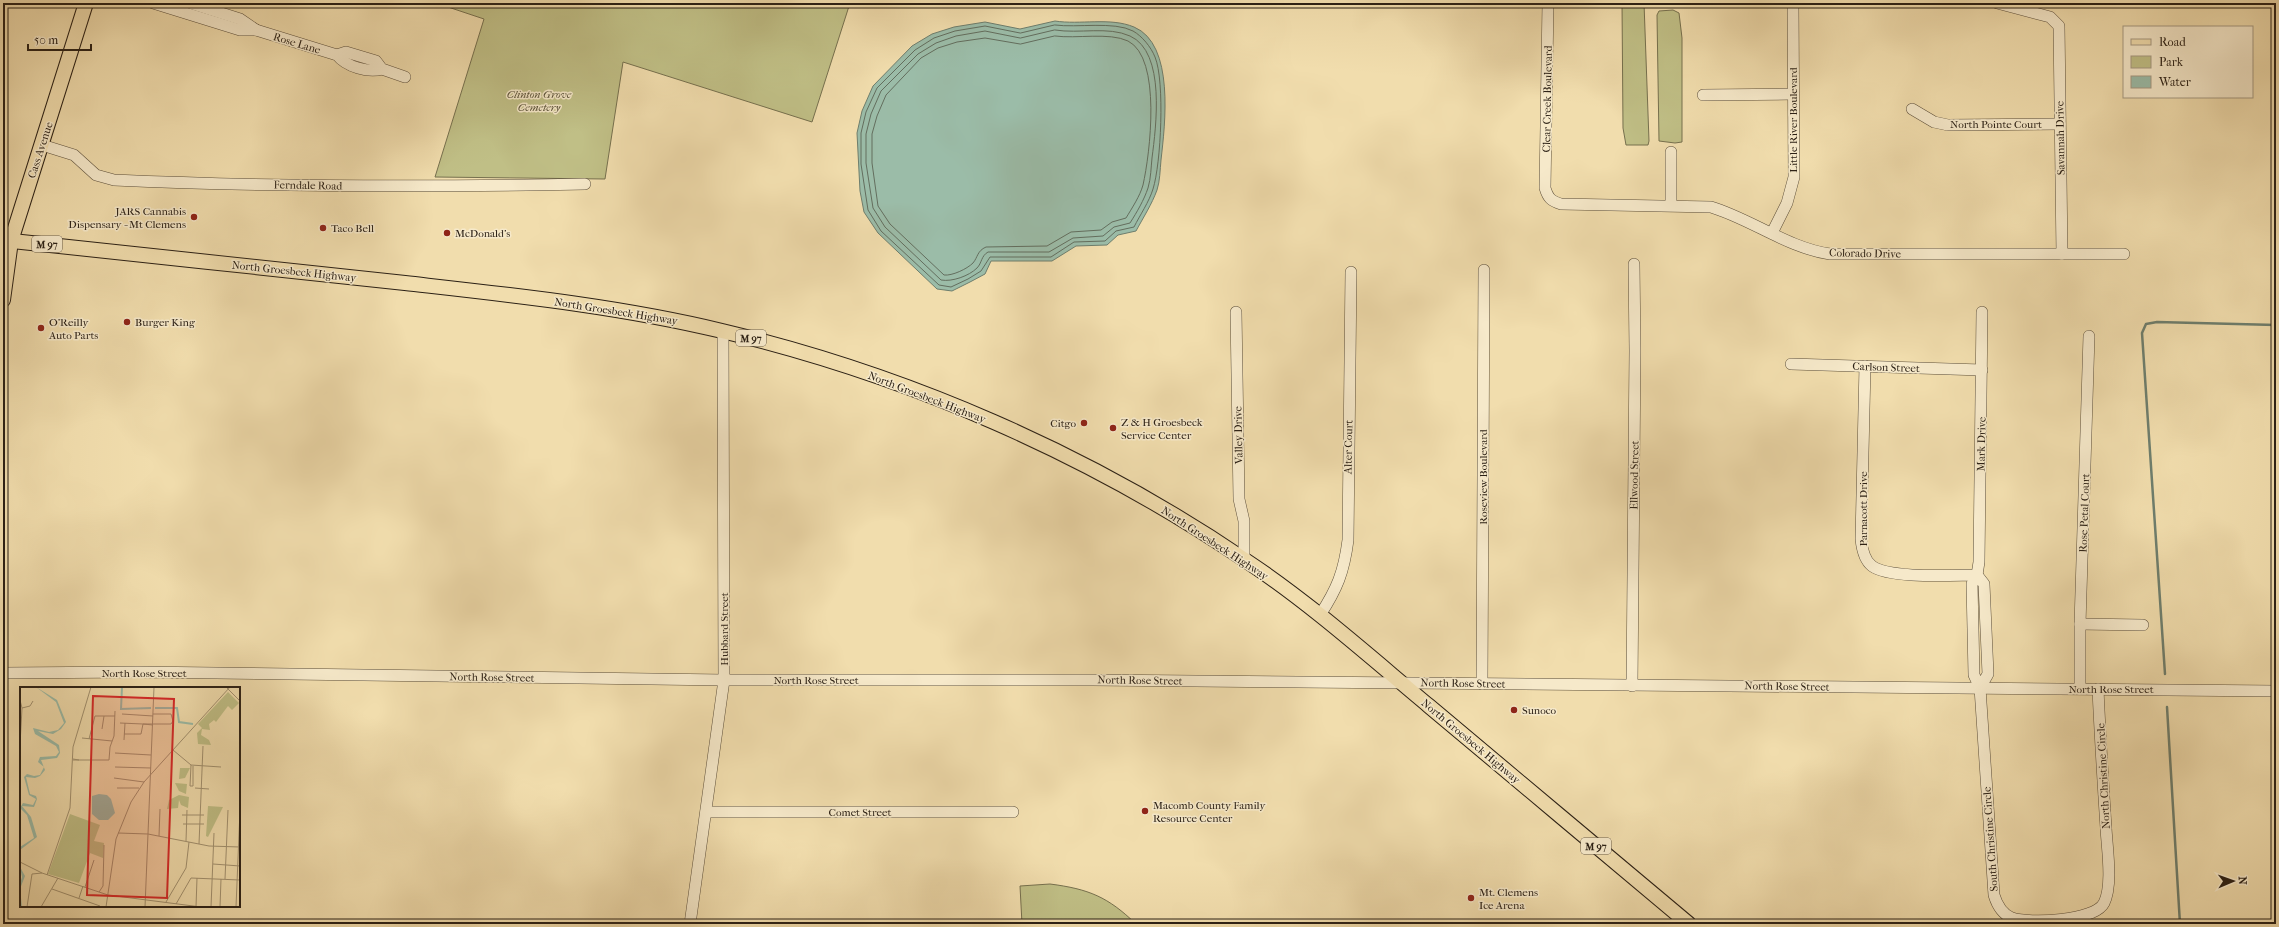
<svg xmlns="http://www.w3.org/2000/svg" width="2279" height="927" viewBox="0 0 2279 927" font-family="'IM FELL French Canon',serif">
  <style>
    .green { fill: #c0bf86; stroke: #76704e }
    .water { fill: #9bbca8; stroke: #6e7e6d }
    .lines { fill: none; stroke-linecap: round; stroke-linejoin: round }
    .shore { stroke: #636e5e; stroke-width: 1 }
    .stream { stroke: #6e7e6d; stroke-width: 2.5 }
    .minor-casing { stroke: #5c4f3b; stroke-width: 12 }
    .major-casing { stroke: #2b2015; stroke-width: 16 }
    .minor { stroke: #f6e9ca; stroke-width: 11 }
    .major { stroke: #f1ddad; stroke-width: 14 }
    .poi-dot { fill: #8f2418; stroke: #f6e9ca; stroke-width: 1.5 }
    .labels { text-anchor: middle; stroke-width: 3; stroke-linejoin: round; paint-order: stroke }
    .shield { fill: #f6e9ca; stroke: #685c4b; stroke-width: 1 }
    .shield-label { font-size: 10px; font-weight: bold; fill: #2b2015 }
    .street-label { font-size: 11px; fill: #2b2015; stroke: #f6e9ca }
    .park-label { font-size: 11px; font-style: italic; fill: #585037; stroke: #f6e9ca }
    .poi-label { font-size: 11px; fill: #2b2015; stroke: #f6e9ca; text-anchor: start }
    .inset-river { fill: none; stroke: #9bbca8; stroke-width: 2 }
    .inset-road { fill: none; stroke: #a29170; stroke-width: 1 }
    .view { fill: #d62828; fill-opacity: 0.15; stroke: #d62828; stroke-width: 2 }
    .inset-edge { fill: none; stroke: #2b2015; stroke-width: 2 }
  </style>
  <rect width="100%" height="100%" fill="#f1ddad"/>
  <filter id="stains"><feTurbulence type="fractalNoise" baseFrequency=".005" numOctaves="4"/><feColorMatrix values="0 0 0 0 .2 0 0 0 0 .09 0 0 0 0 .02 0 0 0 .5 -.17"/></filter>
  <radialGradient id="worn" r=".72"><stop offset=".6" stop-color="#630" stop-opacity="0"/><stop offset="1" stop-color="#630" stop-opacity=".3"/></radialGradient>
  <!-- green -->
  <g class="green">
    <polygon points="436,3 850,3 812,122 623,62 605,179 435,177 484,19"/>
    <polygon points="1622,3 1644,3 1649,141 1648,145 1626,145 1623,128"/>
    <polygon points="1673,10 1679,13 1682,38 1682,142 1675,143 1659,141 1657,15 1659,11"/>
    <path d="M1050 884C1089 889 1108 897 1136 924H1022L1020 886Z"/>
  </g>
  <!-- water -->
  <path class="water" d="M1055 21C1080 25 1110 17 1134 27 1175 44 1165 125 1161 160 1160 170 1160 181 1157 190 1152 204 1143 218 1136 231L1118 235 1107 245 1076 246 1052 261H991L985 274 970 282 952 291 937 289 878 233 864 212 860 191 857 133 862 111 873 86 912 46 932 34 954 27 985 22 1020 29Z"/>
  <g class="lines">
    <!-- shore -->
    <g class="shore">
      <path d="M1055 25C1077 28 1114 21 1133 31 1142 36 1151 47 1155 57 1165 81 1161 164 1153 189 1149 202 1140 215 1134 227L1116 231 1105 241 1074 242 1051 257H990L981 271 968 279 951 287 939 285 881 231 868 210 861 164V133L866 112 877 88 915 50 934 38 955 31 985 26 1020 33Z"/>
      <path d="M1055 30C1079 34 1108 26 1130 36 1166 52 1156 127 1152 158 1151 167 1151 178 1148 188 1144 200 1137 212 1130 223L1114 227 1103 236 1073 238 1049 252H988C981 256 982 263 977 268 969 276 952 282 941 280L885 227 873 208 866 163V134L871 114 881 91 918 54 936 43 956 36 985 31 1020 38Z"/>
      <path d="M1055 36C1076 39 1109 32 1128 41 1162 58 1150 154 1143 185 1140 196 1132 208 1126 218L1112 222 1101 230 1071 232 1047 246 986 247C977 251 978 257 973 263 967 269 952 276 944 275L890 224 878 206 872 163V134L877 116 886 95 921 58 938 48 957 42 985 38 1020 44Z"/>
    </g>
    <!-- stream -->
    <g class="stream">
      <polyline points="2165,674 2142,333 2146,324 2157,322 2276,325"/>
      <polyline points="2167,707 2180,924"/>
    </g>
    <defs>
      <g id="minor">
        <path d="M153 3 240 30H256L337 55C346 67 369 73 382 69"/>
        <polyline points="190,3 240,19 256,30"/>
        <path d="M1548 3 1545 188C1548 198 1551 201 1561 204L1711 207C1751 219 1788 248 1830 254H2124"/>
        <polyline points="1997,3 2050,17 2059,26 2062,254"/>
        <polyline points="337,55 346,52 376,61 382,69 405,77"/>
        <polyline points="1703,95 1793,94"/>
        <polyline points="1912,109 1934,122 1948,125 2060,124"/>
        <path d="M42 145 74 155 96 175 114 180C271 187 428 187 585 184"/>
        <polyline points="1671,205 1671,152"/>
        <polyline points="1772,233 1787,203 1794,177 1793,3"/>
        <polyline points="1236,312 1239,499 1244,521 1244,559"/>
        <polyline points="1791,364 1982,370"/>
        <path d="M1865 366 1861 539C1862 549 1864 560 1872 566 1890 579 1953 575 1977 575L1979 562 1982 312"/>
        <path d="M1320 615C1337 589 1344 572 1348 540L1351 272"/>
        <polyline points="2080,624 2143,625"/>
        <polyline points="3,673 137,672 724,680 1093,680 2276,691"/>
        <polyline points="1482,684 1484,270"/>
        <polyline points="1632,686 1635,351 1634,264"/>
        <path d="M1980 688 1988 674 1984 584 1977 575 1972 584 1974 675 1980 688 1994 895C1997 905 2002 914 2012 918 2029 924 2095 921 2104 903 2113 885 2107 848 2106 828 2103 782 2100 735 2098 689"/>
        <polyline points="2080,689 2080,624 2089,336"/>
        <polyline points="706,812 1013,812"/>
        <polyline points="690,924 724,680 723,331"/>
      </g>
      <g id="major">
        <path d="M3 240C137 255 271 268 405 283 511 295 618 306 722 331 907 375 1087 453 1245 560 1310 603 1369 656 1429 706 1516 779 1602 851 1689 924"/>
        <polyline points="3,300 11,241 86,3"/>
      </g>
    </defs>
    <!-- minor casing -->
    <use href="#minor" class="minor-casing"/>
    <!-- major casing -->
    <use href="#major" class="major-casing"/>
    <!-- minor -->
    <use href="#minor" class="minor"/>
    <!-- major -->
    <use href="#major" class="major"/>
  </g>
  <!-- markers -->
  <g class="poi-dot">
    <circle cx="194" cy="217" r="4"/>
    <circle cx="323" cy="228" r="4"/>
    <circle cx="447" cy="233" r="4"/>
    <circle cx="127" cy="322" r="4"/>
    <circle cx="41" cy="328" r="4"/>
    <circle cx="1084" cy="423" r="4"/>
    <circle cx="1113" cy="428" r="4"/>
    <circle cx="1514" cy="710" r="4"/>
    <circle cx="1145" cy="811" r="4"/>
    <circle cx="1471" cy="898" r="4"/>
  </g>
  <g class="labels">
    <!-- shield labels -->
    <g class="shield">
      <rect x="32" y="236" width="30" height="16" rx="3"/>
      <rect x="736" y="330" width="30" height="16" rx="3"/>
      <rect x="1581" y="838" width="30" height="16" rx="3"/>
    </g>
    <g class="shield-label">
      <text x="47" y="248">M 97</text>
      <text x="751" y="342">M 97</text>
      <text x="1596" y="850">M 97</text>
    </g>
    <!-- street labels -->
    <g class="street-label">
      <text transform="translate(297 43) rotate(17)" y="4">Rose Lane</text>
      <text transform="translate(1547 99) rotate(-89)" y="4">Clear Creek Boulevard</text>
      <text transform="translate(1793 120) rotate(-90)" y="4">Little River Boulevard</text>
      <text x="1996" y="128">North Pointe Court</text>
      <text transform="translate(2060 138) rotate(-91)" y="4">Savannah Drive</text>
      <text transform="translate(40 150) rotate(-72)" y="4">Cass Avenue</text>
      <text transform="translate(308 185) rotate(1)" y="4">Ferndale Road</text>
      <text transform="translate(1865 253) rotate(1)" y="4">Colorado Drive</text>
      <text transform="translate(294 271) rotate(6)" y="4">North Groesbeck Highway</text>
      <text transform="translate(616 311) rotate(9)" y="4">North Groesbeck Highway</text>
      <text transform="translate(1886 367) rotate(2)" y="4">Carlson Street</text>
      <text transform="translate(927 397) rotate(21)" y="4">North Groesbeck Highway</text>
      <text transform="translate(1238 435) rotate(-91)" y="4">Valley Drive</text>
      <text transform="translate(1981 444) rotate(-89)" y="4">Mark Drive</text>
      <text transform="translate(1348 447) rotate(-89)" y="4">Alter Court</text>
      <text transform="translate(1634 475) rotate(-89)" y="4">Ellwood Street</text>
      <text transform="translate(1483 477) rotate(-90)" y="4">Roseview Boulevard</text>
      <text transform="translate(1863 509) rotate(-90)" y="4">Parnacott Drive</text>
      <text transform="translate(2084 513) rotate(-88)" y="4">Rose Petal Court</text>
      <text transform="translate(1215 543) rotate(33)" y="4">North Groesbeck Highway</text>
      <text transform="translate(724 629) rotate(-90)" y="4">Hubbard Street</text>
      <text x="144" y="677">North Rose Street</text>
      <text transform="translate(492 677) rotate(1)" y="4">North Rose Street</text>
      <text x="816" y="684">North Rose Street</text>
      <text transform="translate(1140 680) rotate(1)" y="4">North Rose Street</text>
      <text transform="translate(1463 683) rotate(1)" y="4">North Rose Street</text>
      <text transform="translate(1787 686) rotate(1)" y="4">North Rose Street</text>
      <text x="2111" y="693">North Rose Street</text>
      <text transform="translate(1471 741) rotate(40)" y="4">North Groesbeck Highway</text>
      <text transform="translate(2103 776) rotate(-93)" y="4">North Christine Circle</text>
      <text x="860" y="816">Comet Street</text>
      <text transform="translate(1990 839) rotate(-94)" y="4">South Christine Circle</text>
    </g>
    <!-- park labels -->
    <g class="park-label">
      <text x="539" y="98">Clinton Grove<tspan x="539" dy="13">Cemetery</tspan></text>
    </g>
    <!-- poi labels -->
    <g class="poi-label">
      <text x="186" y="215" text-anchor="end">JARS Cannabis<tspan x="186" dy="13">Dispensary - Mt Clemens</tspan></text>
      <text x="331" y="232">Taco Bell</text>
      <text x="455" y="237">McDonald's</text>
      <text x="49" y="326">O'Reilly<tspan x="49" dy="13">Auto Parts</tspan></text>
      <text x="135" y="326">Burger King</text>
      <text x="1121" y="426">Z &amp; H Groesbeck<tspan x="1121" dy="13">Service Center</tspan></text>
      <text x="1076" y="427" text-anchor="end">Citgo</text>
      <text x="1522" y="714">Sunoco</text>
      <text x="1153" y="809">Macomb County Family<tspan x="1153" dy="13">Resource Center</tspan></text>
      <text x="1479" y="896">Mt. Clemens<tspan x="1479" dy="13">Ice Arena</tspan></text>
    </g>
  </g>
  <!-- overview -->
  <g transform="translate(20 687)">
    <rect width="220" height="220" fill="#f1ddad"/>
    <path d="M208 5 219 16 212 23 208 19 196 35 194 33 189 37 190 43 182 42 181 48 189 53 191 58 178 57 177 46 182 41 178 37ZM160 81H170L165 91 159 92ZM155 96 167 97 166 107 159 104ZM159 108 169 110 168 121 161 118 159 113 158 121 147 122 149 113ZM188 119 203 120 188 150 186 149ZM50 127 80 138 74 154 84 156 83 171 70 166 59 196 28 187Z" fill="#c0bf86"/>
    <path d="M16 0 37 13 46 35 41 42 33 47 18 44 39 58 40 66 37 71 21 73 25 83 20 89 15 91 6 90 10 107 16 109 17 112 14 120 2 119 11 130 17 150 0 163V160L14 151 7 128 0 121 3 116 13 118 16 112 9 108 4 90 7 87 14 89 20 88 24 80 18 75 20 70 36 69 39 65 36 59 15 47 13 41 29 45 38 43 44 36 36 15ZM79 107 87 108 91 112 95 126 88 133H79L72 127V109ZM0 180 5 189 0 202 2 220H0V197L2 190Z" fill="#9bbca8"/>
    <path class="inset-river" d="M102 0 101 22 131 21M135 21H157L159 35 173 37"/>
    <path class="inset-road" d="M206 0 220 14M0 13 2 21 0 58M2 21 10 19 13 14M102 27 133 29M100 36 123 37 121 47H104M133 38 123 37H151L153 34 151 27H133M82 42 84 29M62 51 92 54M69 52 75 29H95M104 53 105 36M153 63 171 78 201 80M95 66 131 68M53 72 59 73H53M59 73H89L90 60 94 49 95 24M171 78 170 99H173M95 80 131 81M94 91 124 95M173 99V79M97 101H119M175 101 189 102M162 128H184M163 137H184M98 146 128 147 189 159 220 160M139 149 140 122M166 154 167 123M179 157 183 59M0 175 22 186 88 208 181 220M193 177 220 179M27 188 50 121 53 60 71 0M205 192 208 123M65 200 74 173M32 202 80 219M79 205 83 199 84 158M59 211 63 199M146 215 166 181 169 155M156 217 171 191 220 193M7 220 12 187 22 186M21 220 38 191M86 220 96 152 111 115 124 95 210 0M125 220 134 0M176 220 177 191M191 220 194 146M200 220 201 192M216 220 220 123"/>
    <path class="view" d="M73 9 154 12 147 211 67 208Z"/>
    <rect width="220" height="220" class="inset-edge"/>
  </g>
  <!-- margin -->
  <rect width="2279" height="927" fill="none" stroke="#f1ddad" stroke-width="16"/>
  <rect x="4" y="4" width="2271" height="919" fill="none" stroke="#2b2015" stroke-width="2"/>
  <rect x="8" y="8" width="2263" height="911" fill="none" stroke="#2b2015"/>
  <!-- legend -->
  <rect x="2123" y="26" width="130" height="72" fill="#f6e9ca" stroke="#a59982"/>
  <rect x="2131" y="39" width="20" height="6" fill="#f1ddad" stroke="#a59982"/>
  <text x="2159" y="46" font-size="12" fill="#2b2015">Road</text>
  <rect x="2131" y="56" width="20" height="12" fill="#c0bf86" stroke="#a59982"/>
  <text x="2159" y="66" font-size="12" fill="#2b2015">Park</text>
  <rect x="2131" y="76" width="20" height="12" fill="#9bbca8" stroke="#a59982"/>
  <text x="2159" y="86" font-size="12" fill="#2b2015">Water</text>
  <!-- north arrow -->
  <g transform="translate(2233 881) rotate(88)" stroke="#f6e9ca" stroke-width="3" paint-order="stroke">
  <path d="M0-3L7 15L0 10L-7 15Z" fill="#2b2015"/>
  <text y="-6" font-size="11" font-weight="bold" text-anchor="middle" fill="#2b2015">N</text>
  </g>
  <!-- scale -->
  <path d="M28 44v6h63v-6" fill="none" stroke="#2b2015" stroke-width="2"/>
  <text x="34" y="44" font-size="12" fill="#2b2015" stroke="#f6e9ca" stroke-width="3" paint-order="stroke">50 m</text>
  <rect width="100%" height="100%" filter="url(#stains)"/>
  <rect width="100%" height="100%" fill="url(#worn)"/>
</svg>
